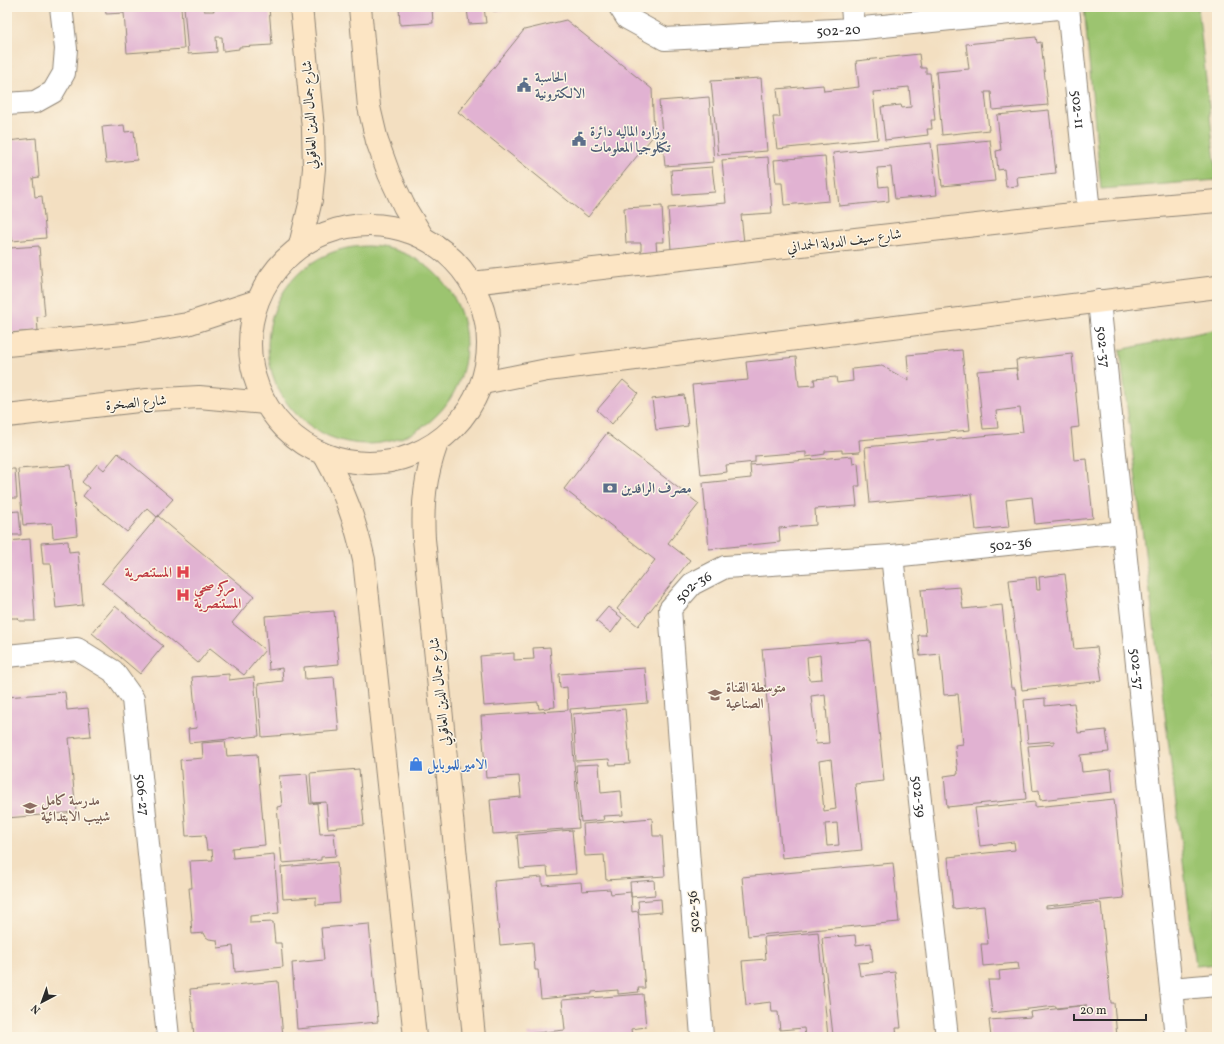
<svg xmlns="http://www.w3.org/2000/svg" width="1224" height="1044" viewBox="0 0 1224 1044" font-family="Vollkorn,Amiri,serif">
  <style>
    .grass { fill: #9cc46f; stroke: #64784d }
    .building { fill: #e1b2d2; fill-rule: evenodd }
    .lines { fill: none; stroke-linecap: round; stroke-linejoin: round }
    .street-casing { stroke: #8f8576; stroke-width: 24 }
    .secondary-casing { stroke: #8f8576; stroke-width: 24 }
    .street { stroke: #fff; stroke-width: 22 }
    .secondary { stroke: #fce5c4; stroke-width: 22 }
    .labels { text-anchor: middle; stroke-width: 3; stroke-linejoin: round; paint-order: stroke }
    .street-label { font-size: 14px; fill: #2b2b2b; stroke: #fcf5e5 }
    .service-label { font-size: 14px; font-weight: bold; fill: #4e5e75; stroke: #fcf5e5; text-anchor: start }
    .health-label { font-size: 14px; font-weight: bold; fill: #be3a42; stroke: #fcf5e5; text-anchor: end }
    .education-label { font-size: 14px; font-weight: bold; fill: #785e54; stroke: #fcf5e5; text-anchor: start }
    .shop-label { font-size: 14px; font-weight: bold; fill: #366cbe; stroke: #fcf5e5; text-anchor: start }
  </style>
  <rect width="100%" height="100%" fill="#fcf5e5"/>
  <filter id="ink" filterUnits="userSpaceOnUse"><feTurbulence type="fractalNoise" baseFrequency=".025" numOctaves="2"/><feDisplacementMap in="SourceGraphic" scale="8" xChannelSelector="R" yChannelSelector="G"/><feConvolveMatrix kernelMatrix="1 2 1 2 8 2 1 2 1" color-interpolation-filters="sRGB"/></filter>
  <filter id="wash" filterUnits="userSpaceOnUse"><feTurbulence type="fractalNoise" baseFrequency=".012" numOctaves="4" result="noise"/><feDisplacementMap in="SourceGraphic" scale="16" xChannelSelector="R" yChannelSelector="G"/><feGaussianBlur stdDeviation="0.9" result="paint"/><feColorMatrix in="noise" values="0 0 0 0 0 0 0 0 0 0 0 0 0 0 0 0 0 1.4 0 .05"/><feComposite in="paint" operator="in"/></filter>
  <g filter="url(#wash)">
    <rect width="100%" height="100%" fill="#f3dfc1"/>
    <!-- grass -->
    <g class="grass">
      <polygon points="1084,7 1198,7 1217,180 1101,189"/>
      <circle cx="367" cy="345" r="99"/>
      <polygon points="1217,329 1217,964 1196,966 1120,350"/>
    </g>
    <g id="blocks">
      <!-- building -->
      <g class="building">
        <polygon points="105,7 181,7 184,49 127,53 124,13 106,14"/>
        <polygon points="184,7 204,7 204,11 214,11 213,7 269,7 272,45 239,47 239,49 223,51 222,37 216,37 217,52 188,54"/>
        <polygon points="399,7 432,7 433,23 400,25"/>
        <polygon points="455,7 484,7 486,23 469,24 467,9 456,10"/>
        <polygon points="493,7 511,7 511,10 493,11"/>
        <polygon points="566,20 652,89 654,135 588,217 458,112 524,30"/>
        <polygon points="1036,37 1037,43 1041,42 1048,105 993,110 991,92 985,92 989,130 942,135 936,72 969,69 966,44"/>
        <polygon points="919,54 921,68 926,68 926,73 930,73 935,120 931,120 932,129 927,129 928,135 885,140 881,107 901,105 902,108 911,107 909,87 898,88 899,90 873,92 878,139 777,149 773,117 780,117 777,89 823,85 824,91 859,87 856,61"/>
        <polygon points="761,78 767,151 718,155 711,81"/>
        <polygon points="709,97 714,162 665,166 659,101"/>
        <polygon points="1049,110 1056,173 1017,177 1018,186 1006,187 1004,169 998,170 996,151 1001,150 997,115"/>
        <polygon points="124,125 125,132 134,131 137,160 106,163 102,127"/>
        <polygon points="36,138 39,177 33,178 35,197 42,196 46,238 12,241 12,237 7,237 7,141"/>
        <polygon points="990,140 995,181 942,186 938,145"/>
        <polygon points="931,143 937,195 895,199 891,167 877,168 879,187 888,186 889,201 839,206 833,153"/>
        <polygon points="825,156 829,201 784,205 782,183 776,183 774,160"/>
        <polygon points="768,157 772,213 741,215 744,243 671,249 668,208 726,203 722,160"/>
        <polygon points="712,167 715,192 673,195 671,170"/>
        <polygon points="662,206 664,242 656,242 657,254 641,254 641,243 626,243 624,208"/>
        <polygon points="9,244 10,248 39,246 45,316 37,317 38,331 7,333 7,245"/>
        <polygon points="962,350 970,430 859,440 860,452 842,453 842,450 825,451 825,454 806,457 806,452 755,456 755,462 726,465 727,472 701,475 692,385 748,380 746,362 796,357 799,386 815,385 814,379 836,377 837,383 853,381 852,369 882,366 909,381 907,355"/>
        <polygon points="1072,354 1079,427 1071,428 1074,460 1087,459 1093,518 1035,524 1032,497 1006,500 1009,527 976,530 972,494 870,503 865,447 1023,432 1020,408 996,411 998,428 983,429 977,371 1016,368 1018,380 1016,360"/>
        <polygon points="623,380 638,393 612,424 597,410"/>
        <polygon points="684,395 688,426 656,430 652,399"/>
        <polygon points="607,433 699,504 668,543 690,560 638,626 617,609 655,560 564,489"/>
        <polygon points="118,453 173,499 157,517 147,508 127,532 83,496 89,488 82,482 97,464 104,470"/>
        <polygon points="852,456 853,464 858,463 860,486 855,486 857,506 815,509 816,525 779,528 780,542 709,549 703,483 751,478 750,465"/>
        <polygon points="71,465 77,535 53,538 52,523 23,525 18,469"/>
        <polygon points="7,469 15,469 17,498 7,498"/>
        <polygon points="19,511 21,535 7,535 7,512"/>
        <polygon points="158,516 254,596 232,623 265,650 244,675 210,648 198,663 102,583"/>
        <polygon points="30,539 35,621 19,621 18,618 7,618 7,541"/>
        <polygon points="68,541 69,552 78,551 83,605 56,608 51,564 43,564 41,543"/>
        <polygon points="1065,574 1074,649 1097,647 1102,681 1022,690 1009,580 1036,577 1037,590 1040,590 1039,577"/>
        <polygon points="960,587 963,609 1002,605 1011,688 1015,688 1026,799 947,807 944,776 958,774 955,745 963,744 958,694 944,695 940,654 920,656 918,635 926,635 921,590"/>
        <polygon points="115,606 163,646 140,674 92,633"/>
        <polygon points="608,607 622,618 611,633 596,621"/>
        <polygon points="334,611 339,664 304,667 305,679 334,677 339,731 262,737 258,684 283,681 282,668 269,670 265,616"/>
        <path d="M870 640 884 781 855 784 862 850 782 858 762 649ZM820 655 822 679 809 680 807 657ZM825 694 829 743 816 744 811 696ZM831 759 836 809 824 811 819 761ZM837 823 839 845 827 846 825 824Z"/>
        <polygon points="550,647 555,707 539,709 538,702 484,706 480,656 514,653 514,660 534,659 533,648"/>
        <polygon points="645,668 648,703 570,709 579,828 493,834 490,800 521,797 519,776 486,778 481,716 568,710 567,687 560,688 559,674"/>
        <polygon points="229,674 229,680 254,677 259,736 189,743 188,729 197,728 192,677"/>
        <polygon points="65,692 67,710 88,708 91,736 69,738 76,812 7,818 7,697"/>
        <polygon points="1045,698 1045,706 1074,703 1078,733 1106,730 1109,752 1080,755 1082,772 1111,769 1113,792 1040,800 1039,790 1033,791 1028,746 1054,744 1054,741 1028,743 1024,700"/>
        <polygon points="625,709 630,764 610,765 609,759 576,761 573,714"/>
        <polygon points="225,741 227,756 257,754 265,845 232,848 233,858 274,854 279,913 250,916 250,923 273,922 275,943 281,943 283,967 235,972 233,946 218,948 217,940 209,939 206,937 204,933 192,934 191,920 192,920 189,888 192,888 190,861 213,860 212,850 207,850 205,835 186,836 180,760 203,758 202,743"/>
        <polygon points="599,764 601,793 621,791 623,815 603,816 604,820 581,822 576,765"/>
        <polygon points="359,769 364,825 328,828 326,802 312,803 310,773"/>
        <polygon points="307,774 310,804 317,803 320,834 334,833 336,856 321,857 321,860 282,863 277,807 282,806 279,776"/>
        <polygon points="1114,799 1124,898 1046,906 1046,908 1101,903 1111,1003 1114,1003 1117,1037 991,1037 989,1020 1031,1017 1030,1012 1087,1005 1056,1008 1056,1006 992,1013 988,980 1000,980 999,971 1019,969 1018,963 983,966 981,944 988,944 984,906 953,909 948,857 1015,850 1014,842 980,846 975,808 1035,802 1035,807"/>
        <polygon points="652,818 653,836 662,836 665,876 606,880 604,855 585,856 583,824"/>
        <polygon points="572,830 576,874 548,876 547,867 520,869 517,835"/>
        <polygon points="337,862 340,903 316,905 316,897 283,899 281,867"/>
        <polygon points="893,863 899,922 748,936 742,877"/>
        <polygon points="542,877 542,885 581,882 582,891 610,889 611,894 631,892 632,912 638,911 645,988 638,988 639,992 618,994 618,990 592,992 592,994 541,999 538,970 535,970 533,942 500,945 494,881"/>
        <polygon points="654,880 655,895 631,897 630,882"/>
        <polygon points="661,899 662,912 639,914 638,901"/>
        <polygon points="369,924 378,1022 297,1029 292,963 324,960 321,928"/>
        <polygon points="818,932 828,1037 805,1037 804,1028 780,1030 778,1012 772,1012 771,1002 746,1005 742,961 766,959 764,937"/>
        <polygon points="855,935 856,945 871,943 873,962 858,963 860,976 895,972 901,1028 896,1028 897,1037 832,1037 831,1035 833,1035 822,938"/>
        <polygon points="278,981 283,1037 194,1037 190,989"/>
        <polygon points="643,994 646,1027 631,1029 632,1037 528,1037 527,1034 565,1030 562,1000"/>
      </g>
    </g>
  </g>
  <g filter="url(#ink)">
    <use href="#blocks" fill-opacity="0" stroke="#8f8576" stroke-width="1"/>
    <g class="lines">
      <defs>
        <g id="street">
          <path id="s1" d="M620 7 627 18 665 39 854 29 1068 7"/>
          <polyline points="852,7 854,29"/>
          <path id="s2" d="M1068 7 1089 212"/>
          <polyline points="7,104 35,102 53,92 64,73 66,49 61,7"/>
          <path id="s3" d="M1099 301 1176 1037"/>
          <path id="s4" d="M892 556 947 1037"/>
          <path id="s5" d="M7 656 77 649 113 671 133 699 168 1037"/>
          <polyline points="1171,989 1217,985"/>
          <path id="s6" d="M702 1037 670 609 692 584 725 567 892 556 1123 532"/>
        </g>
        <g id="secondary">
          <polyline points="360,7 369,107 377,141 389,174 404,206 422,236"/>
          <circle cx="369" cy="344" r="119"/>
          <polyline points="300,245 311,200 314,168 313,128 301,7"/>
          <polyline points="472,283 1089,212 1217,201"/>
          <polyline points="7,345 134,333 187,324 257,301"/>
          <polyline points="483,383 547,370 1217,287"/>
          <polyline points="7,416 147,400 199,397 265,403"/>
          <path d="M437 443C425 477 422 503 424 539L474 1037"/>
          <path d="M325 456C345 492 355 520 364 560L415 1037"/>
        </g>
      </defs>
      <!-- street casing -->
      <use href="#street" class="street-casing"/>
      <!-- secondary casing -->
      <use href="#secondary" class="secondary-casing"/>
      <!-- street -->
      <use href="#street" class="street"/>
      <!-- secondary -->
      <use href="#secondary" class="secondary"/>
    </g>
  </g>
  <!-- icons -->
  <defs>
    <symbol id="civic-bare" viewBox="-9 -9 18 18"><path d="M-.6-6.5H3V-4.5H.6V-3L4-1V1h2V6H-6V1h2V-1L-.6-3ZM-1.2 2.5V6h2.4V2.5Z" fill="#5c6f8a" stroke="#fcf5e5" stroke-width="2.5" paint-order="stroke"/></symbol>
    <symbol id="bank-bare" viewBox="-9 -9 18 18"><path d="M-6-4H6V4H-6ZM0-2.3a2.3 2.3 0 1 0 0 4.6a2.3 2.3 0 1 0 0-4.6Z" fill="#5c6f8a" stroke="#fcf5e5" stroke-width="2.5" paint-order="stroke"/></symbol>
    <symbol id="hospital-bare" viewBox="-9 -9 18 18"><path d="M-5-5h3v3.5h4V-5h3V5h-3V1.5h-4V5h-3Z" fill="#e0444e" stroke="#fcf5e5" stroke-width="2.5" paint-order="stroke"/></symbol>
    <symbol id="school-bare" viewBox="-9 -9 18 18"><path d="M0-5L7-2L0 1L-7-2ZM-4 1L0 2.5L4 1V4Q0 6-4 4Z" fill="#8d6e63" stroke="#fcf5e5" stroke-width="2.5" paint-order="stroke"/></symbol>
    <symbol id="shop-bare" viewBox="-9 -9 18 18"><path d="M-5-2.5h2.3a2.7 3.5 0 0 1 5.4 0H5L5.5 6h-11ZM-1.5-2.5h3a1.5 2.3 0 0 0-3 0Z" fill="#3f7fe0" stroke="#fcf5e5" stroke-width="2.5" paint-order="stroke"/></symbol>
  </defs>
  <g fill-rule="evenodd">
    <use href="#civic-bare" x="514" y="75" width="20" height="20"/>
    <use href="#civic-bare" x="569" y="129" width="20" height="20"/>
    <use href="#bank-bare" x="600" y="478" width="20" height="20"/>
    <use href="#hospital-bare" x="173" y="562" width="20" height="20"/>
    <use href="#hospital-bare" x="173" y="585" width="20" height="20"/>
    <use href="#school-bare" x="705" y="685" width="20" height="20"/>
    <use href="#shop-bare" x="406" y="754" width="20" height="20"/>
    <use href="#school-bare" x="20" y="798" width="20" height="20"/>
  </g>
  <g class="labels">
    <!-- street labels -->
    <g class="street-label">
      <text dy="5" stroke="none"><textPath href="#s1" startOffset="230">502-20</textPath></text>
      <text dy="5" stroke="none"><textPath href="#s2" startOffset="103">502-11</textPath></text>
      <text transform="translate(309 115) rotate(-93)" y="5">شارع جمال الدين العاقولي</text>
      <text transform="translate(844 240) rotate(-7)" y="5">شارع سيف الدولة الحمداني</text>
      <text dy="5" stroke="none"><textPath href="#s3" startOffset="46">502-37</textPath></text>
      <text transform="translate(136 402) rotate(-5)" y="5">شارع الصخرة</text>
      <text dy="5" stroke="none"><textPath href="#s6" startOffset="786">502-36</textPath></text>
      <text dy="5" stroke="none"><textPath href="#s6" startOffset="462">502-36</textPath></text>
      <text dy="5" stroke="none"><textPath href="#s3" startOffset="370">502-37</textPath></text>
      <text transform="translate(439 692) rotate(-96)" y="5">شارع جمال الدين العاقولي</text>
      <text dy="5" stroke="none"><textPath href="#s5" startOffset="243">506-27</textPath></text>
      <text dy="5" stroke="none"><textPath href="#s4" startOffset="242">502-39</textPath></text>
      <text transform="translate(693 912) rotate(-94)" y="5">502-36</text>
    </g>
    <!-- service labels -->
    <g class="service-label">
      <text x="535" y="82">الحاسبة<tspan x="535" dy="16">الالكترونية</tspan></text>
      <text x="590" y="136">وزاره الماليه دائرة<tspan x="590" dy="16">تكنلوجيا المعلومات</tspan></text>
      <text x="621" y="493">مصرف الرافدين</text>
    </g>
    <!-- health labels -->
    <g class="health-label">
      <text x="172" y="577">المستنصرية</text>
      <text x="194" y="592" text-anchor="start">مركز صحي<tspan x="194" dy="16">المستنصرية</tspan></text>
    </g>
    <!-- education labels -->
    <g class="education-label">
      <text x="726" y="692">متوسطة القناة<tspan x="726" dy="16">الصناعية</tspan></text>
      <text x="41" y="805">مدرسة كامل<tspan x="41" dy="16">شبيب الابتدائية</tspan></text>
    </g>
    <!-- shop labels -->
    <g class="shop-label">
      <text x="427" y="769">الامير للموبايل</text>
    </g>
  </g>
  <!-- margin -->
  <rect width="1224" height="1044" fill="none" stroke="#fcf5e5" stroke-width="24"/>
  <!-- north arrow -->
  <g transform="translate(42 1002) rotate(221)" stroke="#fcf5e5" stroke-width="3" paint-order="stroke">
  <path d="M0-3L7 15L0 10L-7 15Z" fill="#2b2b2b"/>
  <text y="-6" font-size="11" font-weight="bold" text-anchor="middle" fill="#2b2b2b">N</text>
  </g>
  <!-- scale -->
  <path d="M1074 1014v6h72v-6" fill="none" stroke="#2b2b2b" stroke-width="2"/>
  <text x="1080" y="1014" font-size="12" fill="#2b2b2b" stroke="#fcf5e5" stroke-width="3" paint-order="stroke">20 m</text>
</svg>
